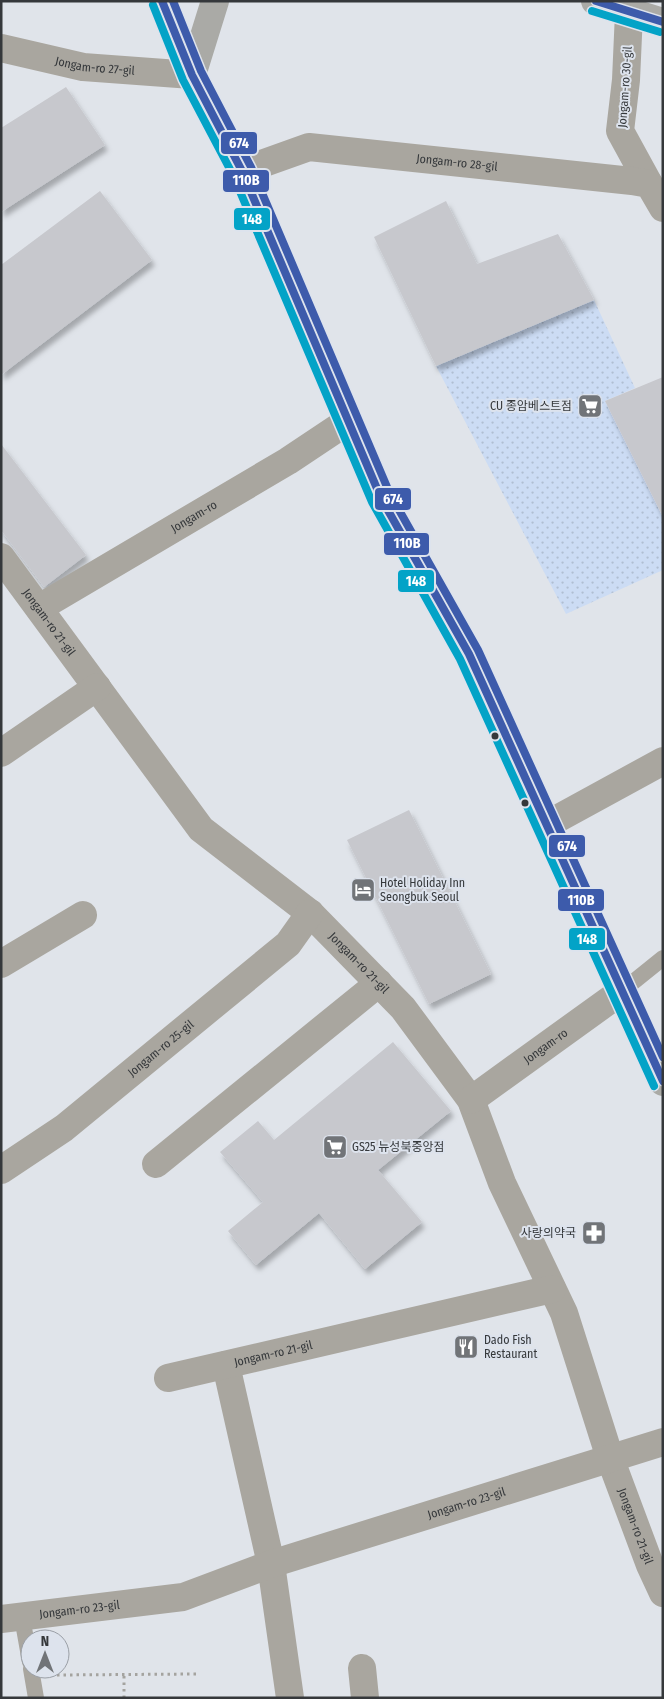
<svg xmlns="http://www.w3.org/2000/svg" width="664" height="1699" viewBox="0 0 664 1699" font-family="'Fira Sans Condensed','Noto Sans KR',sans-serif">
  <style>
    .park { fill: url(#park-dots) }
    .building { fill: #c7c8cd; filter: url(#shadow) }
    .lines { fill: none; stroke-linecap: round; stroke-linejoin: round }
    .path { stroke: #a4a39f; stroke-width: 3; stroke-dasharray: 2.5 4; stroke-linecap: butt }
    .lane { stroke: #a9a69f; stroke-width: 16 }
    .street { stroke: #a9a69f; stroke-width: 28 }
    .primary { stroke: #aaaaa6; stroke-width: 28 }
    .bus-1-casing { stroke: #dde3ed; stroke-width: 11 }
    .bus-2-casing { stroke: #dde3ed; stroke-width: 11 }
    .bus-3-casing { stroke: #dde3ed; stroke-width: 11 }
    .bus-1 { stroke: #3d5bab; stroke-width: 8 }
    .bus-2 { stroke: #03a3c7; stroke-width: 8 }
    .bus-3 { stroke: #3d5bab; stroke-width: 8 }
    .bus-dot { fill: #35383b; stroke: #dde3ed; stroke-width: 2 }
    .labels { text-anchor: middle; stroke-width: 4; stroke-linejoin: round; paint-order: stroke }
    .street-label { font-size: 12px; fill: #35383b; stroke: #dde3ed }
    .poi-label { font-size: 12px; fill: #35383b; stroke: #dde3ed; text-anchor: start }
    .line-badge { stroke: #dde3ed; stroke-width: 2 }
    .badge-label { font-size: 14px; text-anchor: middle; font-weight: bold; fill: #fff }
  </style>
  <defs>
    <pattern id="park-dots" width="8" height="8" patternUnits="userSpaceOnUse" patternTransform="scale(1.25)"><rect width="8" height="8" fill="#ccdcf4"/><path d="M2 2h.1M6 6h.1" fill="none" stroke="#b0bed2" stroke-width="1.8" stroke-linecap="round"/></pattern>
    <filter id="shadow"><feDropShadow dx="3" dy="5.5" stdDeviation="2.5" flood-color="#0004"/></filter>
  </defs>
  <rect width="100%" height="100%" fill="#e0e4ea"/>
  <!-- park -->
  <polygon class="park" points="594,300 635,388 605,401 663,517 663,570 566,614 436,366"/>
  <!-- building -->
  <g class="building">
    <polygon points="66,87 105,145 1,212 1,128"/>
    <polygon points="100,191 152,260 1,375 1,265"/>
    <polygon points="446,201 477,264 558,234 594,300 436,366 374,237"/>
    <polygon points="663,377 663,517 605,401"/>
    <polygon points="1,444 86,555 44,587 1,530"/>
    <polygon points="409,810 491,974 429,1004 347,840"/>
    <polygon points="393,1042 451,1111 378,1170 422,1222 365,1269 319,1213 256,1265 228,1231 263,1202 220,1152 258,1121 274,1140"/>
  </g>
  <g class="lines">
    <!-- path -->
    <g class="path">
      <polyline points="57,1675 196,1674"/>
      <polyline points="124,1698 124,1675"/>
    </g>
    <!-- lane -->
    <g class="lane">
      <polyline points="622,991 663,958"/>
      <polyline points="22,1617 30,1662"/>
      <polyline points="31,1669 36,1698"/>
    </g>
    <!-- street -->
    <g class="street">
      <polyline points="629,13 626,80 620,131 649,184"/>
      <path id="s1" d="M1 48 83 67 192 75"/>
      <path id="s2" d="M242 171 309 147 632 181 649 184 663 208"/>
      <path id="s3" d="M1 557 201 829 310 913 403 1008 471 1100 502 1183 564 1313 610 1458 650 1565 663 1593"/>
      <path id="s4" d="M39 608 288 461 348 421"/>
      <polyline points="1,753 97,687"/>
      <polyline points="546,825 663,761"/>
      <polyline points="1,964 83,915"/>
      <path id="s5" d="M471 1100 622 991"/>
      <polyline points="156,1164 379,983"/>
      <path id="s6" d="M1 1170 64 1128 288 944 310 913"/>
      <polyline points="226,1365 271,1564 290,1698"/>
      <path id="s7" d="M168 1378 552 1289"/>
      <path id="s8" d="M1 1619 183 1597 271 1564 663 1442"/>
      <polyline points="362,1668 365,1698"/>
    </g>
    <!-- primary -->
    <g class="primary">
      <polyline points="162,1 192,75 242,171 381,498 469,654 663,1082"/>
      <polyline points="595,1 663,22"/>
      <polyline points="192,75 215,1"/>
    </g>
    <defs>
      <g id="bus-1">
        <polyline points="162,1 192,75 242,171 381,498 469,654 663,1081"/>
        <polyline points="596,1 663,22"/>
      </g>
      <g id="bus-2">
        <polyline points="153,5 183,80 233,175 372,502 460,659 654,1086"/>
        <polyline points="592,11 660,32"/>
      </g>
      <polyline id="bus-3" points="173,1 201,71 251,167 390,494 478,650 663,1057"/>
    </defs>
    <!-- bus-1 casing -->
    <use href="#bus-1" class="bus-1-casing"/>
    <!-- bus-2 casing -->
    <use href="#bus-2" class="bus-2-casing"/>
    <!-- bus-3 casing -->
    <use href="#bus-3" class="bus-3-casing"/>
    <!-- bus-1 -->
    <use href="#bus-1" class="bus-1"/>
    <!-- bus-2 -->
    <use href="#bus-2" class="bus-2"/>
    <!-- bus-3 -->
    <use href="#bus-3" class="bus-3"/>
  </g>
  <!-- icons -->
  <defs>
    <symbol id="supermarket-square" viewBox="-11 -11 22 22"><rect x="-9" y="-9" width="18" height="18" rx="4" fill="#717478" stroke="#dde3ed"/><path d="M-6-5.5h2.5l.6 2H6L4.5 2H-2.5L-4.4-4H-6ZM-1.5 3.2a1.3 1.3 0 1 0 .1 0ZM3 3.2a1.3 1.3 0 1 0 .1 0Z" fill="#fff"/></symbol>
    <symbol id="hotel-square" viewBox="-11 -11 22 22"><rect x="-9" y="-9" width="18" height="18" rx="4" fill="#717478" stroke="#dde3ed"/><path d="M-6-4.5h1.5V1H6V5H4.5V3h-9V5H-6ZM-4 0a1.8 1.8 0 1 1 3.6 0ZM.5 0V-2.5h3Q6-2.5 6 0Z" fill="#fff"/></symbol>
    <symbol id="pharmacy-square" viewBox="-11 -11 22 22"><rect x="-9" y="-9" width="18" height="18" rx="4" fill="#717478" stroke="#dde3ed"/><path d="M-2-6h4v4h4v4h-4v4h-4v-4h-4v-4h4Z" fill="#fff"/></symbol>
    <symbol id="restaurant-square" viewBox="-11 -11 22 22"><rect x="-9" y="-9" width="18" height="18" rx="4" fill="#717478" stroke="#dde3ed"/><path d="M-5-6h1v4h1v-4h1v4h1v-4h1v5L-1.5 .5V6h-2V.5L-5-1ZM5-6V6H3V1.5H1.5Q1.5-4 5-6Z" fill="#fff"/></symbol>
  </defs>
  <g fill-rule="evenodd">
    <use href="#supermarket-square" x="576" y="392" width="28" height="28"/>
    <use href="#hotel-square" x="349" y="876" width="28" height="28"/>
    <use href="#supermarket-square" x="321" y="1133" width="28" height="28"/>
    <use href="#pharmacy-square" x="580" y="1219" width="28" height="28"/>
    <use href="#restaurant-square" x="452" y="1333" width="28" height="28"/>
  </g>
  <!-- markers -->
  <g class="bus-dot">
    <circle cx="495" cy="736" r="4.5"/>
    <circle cx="525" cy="803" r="4.5"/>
  </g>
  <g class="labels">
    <!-- street labels -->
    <g class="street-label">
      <text dy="4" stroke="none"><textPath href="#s1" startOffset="96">Jongam-ro 27-gil</textPath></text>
      <text transform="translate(625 87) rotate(-86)" y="4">Jongam-ro 30-gil</text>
      <text dy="4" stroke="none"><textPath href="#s2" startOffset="220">Jongam-ro 28-gil</textPath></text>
      <text dy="4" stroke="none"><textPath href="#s4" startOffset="180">Jongam-ro</textPath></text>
      <text dy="4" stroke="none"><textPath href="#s3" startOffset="81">Jongam-ro 21-gil</textPath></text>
      <text dy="4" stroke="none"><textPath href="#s3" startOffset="545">Jongam-ro 21-gil</textPath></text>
      <text dy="4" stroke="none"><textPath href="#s5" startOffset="92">Jongam-ro</textPath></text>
      <text dy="4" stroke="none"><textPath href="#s6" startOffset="201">Jongam-ro 25-gil</textPath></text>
      <text dy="4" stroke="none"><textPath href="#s7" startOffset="108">Jongam-ro 21-gil</textPath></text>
      <text dy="4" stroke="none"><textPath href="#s8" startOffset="482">Jongam-ro 23-gil</textPath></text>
      <text dy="4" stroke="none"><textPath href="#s3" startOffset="1180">Jongam-ro 21-gil</textPath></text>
      <text dy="4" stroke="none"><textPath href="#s8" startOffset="79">Jongam-ro 23-gil</textPath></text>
    </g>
    <!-- poi labels -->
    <g class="poi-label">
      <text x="572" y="410" text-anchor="end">CU 종암베스트점</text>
      <text x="380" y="887">Hotel Holiday Inn<tspan x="380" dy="14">Seongbuk Seoul</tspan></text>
      <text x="352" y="1151">GS25 뉴성북중앙점</text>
      <text x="576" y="1237" text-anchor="end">사랑의약국</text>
      <text x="484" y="1344">Dado Fish<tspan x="484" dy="14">Restaurant</tspan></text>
    </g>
  </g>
  <g class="line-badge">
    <rect x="220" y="131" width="38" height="24" rx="5" fill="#3d5bab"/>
    <rect x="222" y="169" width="48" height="24" rx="5" fill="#3d5bab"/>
    <rect x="233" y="207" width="38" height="24" rx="5" fill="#03a3c7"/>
    <rect x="374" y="487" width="38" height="24" rx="5" fill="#3d5bab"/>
    <rect x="383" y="532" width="47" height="24" rx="5" fill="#3d5bab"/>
    <rect x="397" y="569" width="38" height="24" rx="5" fill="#03a3c7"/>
    <rect x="548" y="834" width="38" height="24" rx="5" fill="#3d5bab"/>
    <rect x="557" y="888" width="48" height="24" rx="5" fill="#3d5bab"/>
    <rect x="568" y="927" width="38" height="24" rx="5" fill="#03a3c7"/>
  </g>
  <g class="badge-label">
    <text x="239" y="148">674</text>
    <text x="246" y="185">110B</text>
    <text x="252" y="224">148</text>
    <text x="393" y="504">674</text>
    <text x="407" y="548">110B</text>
    <text x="416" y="586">148</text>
    <text x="567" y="851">674</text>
    <text x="581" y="905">110B</text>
    <text x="587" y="944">148</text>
  </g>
  <!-- border -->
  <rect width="664" height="1699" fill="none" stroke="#35383b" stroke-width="5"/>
  <!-- north arrow -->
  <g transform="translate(45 1654)"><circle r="24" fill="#dde3ed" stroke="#9a9fa6"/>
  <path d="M0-4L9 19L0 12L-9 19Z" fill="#717478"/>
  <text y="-8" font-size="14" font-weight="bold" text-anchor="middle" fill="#35383b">N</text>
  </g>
</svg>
